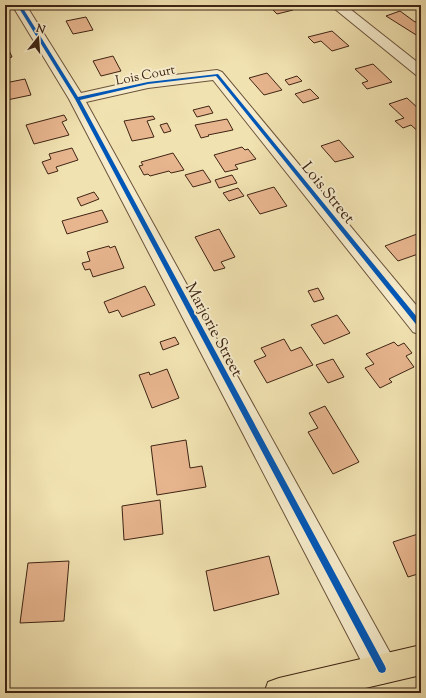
<svg xmlns="http://www.w3.org/2000/svg" width="426" height="698" viewBox="0 0 426 698" font-family="'Sorts Mill Goudy',serif">
  <style>
    .building { fill: #e7b58e; stroke: #3e2414 }
    .lines { fill: none; stroke-linecap: round; stroke-linejoin: round }
    .street-casing { stroke: #6b543b; stroke-width: 2 }
    .primary-casing { stroke: #3e2414; stroke-width: 2 }
    .street { fill: #f6eccc; fill-rule: evenodd }
    .primary { fill: #f1e2b1; fill-rule: evenodd }
    .cycleway-casing { stroke: #f6eccc; stroke-width: 2 }
    .cycleway { fill: #0057b8; fill-rule: evenodd }
    .labels { text-anchor: middle; stroke-width: 4; stroke-linejoin: round; paint-order: stroke }
    .far-street-label { font-size: 13px; fill: #3e2414; stroke: #f6eccc }
    .street-label { font-size: 16px; fill: #3e2414; stroke: #f6eccc }
  </style>
  <rect width="100%" height="100%" fill="#f1e2b1"/>
  <filter id="stains"><feTurbulence type="fractalNoise" baseFrequency=".005" numOctaves="4"/><feColorMatrix values="0 0 0 0 .2 0 0 0 0 .09 0 0 0 0 .02 0 0 0 .5 -.17"/></filter>
  <radialGradient id="worn" r=".72"><stop offset=".6" stop-color="#630" stop-opacity="0"/><stop offset="1" stop-color="#630" stop-opacity=".3"/></radialGradient>
  <!-- building -->
  <g class="building">
    <polygon points="268,5 288,5 293,10 277,14"/>
    <polygon points="400,11 415,22 421,20 421,38 386,16"/>
    <polygon points="86,17 93,30 73,34 66,21"/>
    <polygon points="332,31 349,46 332,51 321,41 314,43 308,37"/>
    <polygon points="8,48 12,57 5,59 5,49"/>
    <polygon points="113,56 121,71 101,76 93,61"/>
    <polygon points="373,64 392,82 367,89 362,83 368,81 355,69"/>
    <polygon points="267,73 282,90 264,95 249,78"/>
    <polygon points="297,76 302,81 289,85 285,80"/>
    <polygon points="25,79 31,95 7,100 5,93 5,83"/>
    <polygon points="310,89 319,98 303,103 295,94"/>
    <polygon points="407,98 421,111 421,134 411,125 403,128 395,121 404,118 389,104"/>
    <polygon points="209,106 213,113 197,117 193,110"/>
    <polygon points="64,115 67,120 62,122 69,135 34,144 26,125"/>
    <polygon points="153,116 155,119 147,121 154,137 132,141 124,121"/>
    <polygon points="227,119 233,130 208,135 209,136 201,138 195,125"/>
    <polygon points="167,123 171,131 164,133 160,125"/>
    <polygon points="339,140 354,157 335,162 321,146"/>
    <polygon points="242,147 245,150 248,149 256,159 235,165 238,169 225,172 214,155"/>
    <polygon points="72,148 78,160 56,167 58,171 48,174 42,162 51,159 49,154"/>
    <polygon points="173,153 184,170 171,173 169,171 150,176 148,174 144,175 139,166 143,165 141,162"/>
    <polygon points="203,170 211,182 193,187 185,175"/>
    <polygon points="232,175 237,183 219,188 215,180"/>
    <polygon points="274,187 287,206 260,214 247,195"/>
    <polygon points="238,188 244,196 229,201 223,193"/>
    <polygon points="94,192 99,199 81,206 77,198"/>
    <polygon points="102,210 108,222 67,234 62,221"/>
    <polygon points="219,229 235,257 221,262 225,268 214,271 195,237"/>
    <polygon points="417,234 421,238 421,253 398,261 385,246"/>
    <polygon points="109,246 110,248 115,246 124,268 93,277 90,269 85,270 82,263 90,261 87,252"/>
    <polygon points="145,286 155,305 122,317 118,310 109,313 104,302"/>
    <polygon points="318,288 324,299 314,302 308,291"/>
    <polygon points="337,315 350,333 324,344 311,325"/>
    <polygon points="175,337 179,344 163,350 160,342"/>
    <polygon points="284,339 291,351 301,347 313,365 267,383 254,361 266,356 261,348"/>
    <polygon points="394,342 398,346 404,343 412,353 406,356 414,367 389,379 392,382 380,388 365,368 374,364 366,354"/>
    <polygon points="333,359 344,377 328,383 316,365"/>
    <polygon points="167,369 179,398 152,408 139,375 149,372 150,375"/>
    <polygon points="325,406 359,462 333,474 308,432 318,428 309,413"/>
    <polygon points="186,440 190,468 202,466 206,487 157,495 151,446"/>
    <polygon points="160,500 163,534 124,540 122,506"/>
    <polygon points="421,533 421,573 408,577 393,542"/>
    <polygon points="269,556 279,594 214,611 206,571"/>
    <polygon points="69,561 64,621 20,623 28,563"/>
  </g>
  <g class="lines">
    <defs>
      <g id="street">
        <polygon points="12,5 26,5 81,93 148,78 217,70 222,72 421,311 421,335 413,332 213,80 148,88 86,102 393,658 397,669 393,680 382,684 371,680 69,99"/>
        <polygon points="330,5 345,5 421,65 421,77 416,75"/>
      </g>
      <polygon id="primary" points="421,645 421,675 344,693 264,693 268,682 279,678"/>
    </defs>
    <!-- street casing -->
    <use href="#street" class="street-casing"/>
    <!-- primary casing -->
    <use href="#primary" class="primary-casing"/>
    <!-- street -->
    <use href="#street" class="street"/>
    <!-- primary -->
    <use href="#primary" class="primary"/>
    <defs>
      <polygon id="cycleway" points="17,5 21,5 78,97 148,82 218,74 421,322 421,328 419,328 216,76 148,84 80,100 385,666 386,669 385,672 382,673 379,672 75,99"/>
    </defs>
    <!-- cycleway casing -->
    <use href="#cycleway" class="cycleway-casing"/>
    <!-- cycleway -->
    <use href="#cycleway" class="cycleway"/>
  </g>
  <g class="labels">
    <!-- far-street labels -->
    <g class="far-street-label">
      <text transform="translate(145 74) rotate(-11)" y="5">Lois Court</text>
    </g>
    <!-- street labels -->
    <g class="street-label">
      <text transform="translate(329 192) rotate(51)" y="6">Lois Street</text>
      <text transform="translate(215 329) rotate(62)" y="6">Marjorie Street</text>
    </g>
  </g>
  <!-- margin -->
  <rect width="426" height="698" fill="none" stroke="#f1e2b1" stroke-width="20"/>
  <rect x="6" y="6" width="414" height="686" fill="none" stroke="#3e2414" stroke-width="2"/>
  <rect x="10" y="10" width="406" height="678" fill="none" stroke="#3e2414"/>
  <!-- north arrow -->
  <g transform="translate(38 38) rotate(17)" stroke="#f6eccc" stroke-width="3" paint-order="stroke">
  <path d="M0-3L7 15L0 10L-7 15Z" fill="#3e2414"/>
  <text y="-6" font-size="11" font-weight="bold" text-anchor="middle" fill="#3e2414">N</text>
  </g>
  <rect width="100%" height="100%" filter="url(#stains)"/>
  <rect width="100%" height="100%" fill="url(#worn)"/>
</svg>
